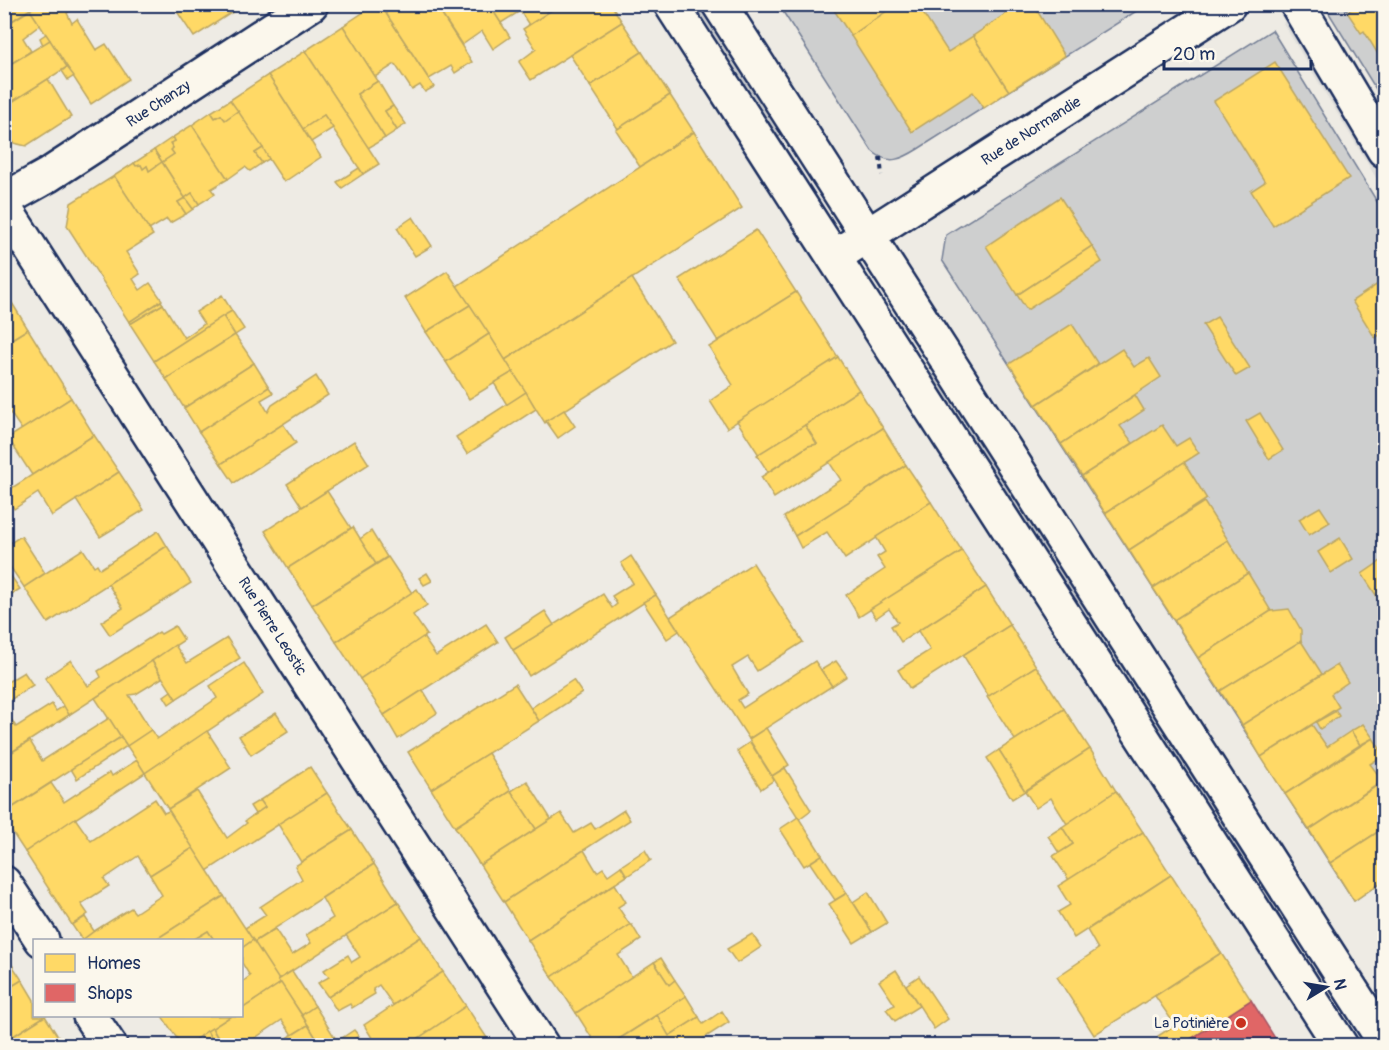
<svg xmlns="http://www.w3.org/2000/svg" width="1389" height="1050" viewBox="0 0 1389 1050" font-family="Pangolin,sans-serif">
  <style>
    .built { fill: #deddda }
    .green { fill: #cecfcf; stroke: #747f96; stroke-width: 1.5 }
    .homes { fill: #ffd966; stroke: #bba664; stroke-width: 1.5 }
    .shops { fill: #e06666; stroke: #a55664; stroke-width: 1.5 }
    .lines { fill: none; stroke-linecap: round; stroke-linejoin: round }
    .minor-casing { stroke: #1b2f5e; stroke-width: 38 }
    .major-casing { stroke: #1b2f5e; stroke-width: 38 }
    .path { stroke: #1b2f5e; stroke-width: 4; stroke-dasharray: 4.5 4.5; stroke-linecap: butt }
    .minor { stroke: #fbf7ec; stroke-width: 33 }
    .major { stroke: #fbf7ec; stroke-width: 33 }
    .poi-dot { fill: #c8321e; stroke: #fbf7ec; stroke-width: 2 }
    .labels { text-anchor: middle; stroke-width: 6; stroke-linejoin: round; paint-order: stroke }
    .street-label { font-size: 15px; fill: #1b2f5e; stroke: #fbf7ec }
    .poi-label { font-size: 15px; fill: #1b2f5e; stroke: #fbf7ec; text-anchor: end }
  </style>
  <rect width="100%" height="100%" fill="#eeebe4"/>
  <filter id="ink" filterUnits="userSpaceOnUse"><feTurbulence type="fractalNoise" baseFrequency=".0167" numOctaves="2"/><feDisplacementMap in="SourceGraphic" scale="12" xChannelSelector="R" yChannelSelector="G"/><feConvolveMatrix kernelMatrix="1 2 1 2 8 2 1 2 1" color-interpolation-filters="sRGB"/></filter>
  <g filter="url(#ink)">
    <!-- built -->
    <polygon class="built" points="1309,5 1384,130 1384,191 1283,23"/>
    <!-- green -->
    <g class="green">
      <path d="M783 4 1146 5 918 149C902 159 889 166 872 151L780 7Z"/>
      <polygon points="687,5 704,5 786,132 773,140"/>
      <polygon points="1324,5 1343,5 1348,12 1359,5 1384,5 1384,102"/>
      <polygon points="1272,30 1384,213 1384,880 1354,901 942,260 946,235"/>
      <polygon points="939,372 1293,919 1280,927 927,380"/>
    </g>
    <!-- homes -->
    <g class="homes">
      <polygon points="4,4 38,4 4,26"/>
      <polygon points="38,4 80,4 67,13 72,23 77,19 96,50 106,44 129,79 91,104 30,10"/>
      <polygon points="172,4 225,4 231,13 194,37"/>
      <polygon points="225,4 244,4 231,13"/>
      <polygon points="376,4 380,4 434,87 425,92 420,85 412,90 395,64 375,77 343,26"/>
      <polygon points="380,4 435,4 472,62 455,73 451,66 429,79"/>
      <polygon points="435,4 489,4 510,37 493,49 482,31 462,45"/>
      <polygon points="489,4 542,4 548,13 529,25 520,11 501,23"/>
      <polygon points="542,4 561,4 548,13"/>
      <polygon points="561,4 611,4 622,22 531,80 519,62 536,49 523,29"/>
      <polygon points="830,4 897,4 851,36"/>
      <polygon points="897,4 917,4 948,52 973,36 1009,91 984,108 973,92 912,132 851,36"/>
      <polygon points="1020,4 1033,4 1065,56 1009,91 973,36"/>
      <polygon points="1359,4 1384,4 1384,64 1364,31 1361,33 1347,12"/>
      <polygon points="30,10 40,25 23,38 31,51 4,68 4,26"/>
      <polygon points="622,22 642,52 590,86 570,55"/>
      <polygon points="343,26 378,81 357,94 385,138 368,148 305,51"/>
      <polygon points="46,34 50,40 43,45 40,38"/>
      <polygon points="50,40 67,67 4,107 4,68"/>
      <polygon points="305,51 379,164 363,174 324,115 303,129 268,75"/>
      <polygon points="642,52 670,95 618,129 590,86"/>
      <polygon points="1275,62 1349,178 1273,226 1251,191 1265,182 1214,101"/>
      <polygon points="67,67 74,76 68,80 62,71"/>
      <polygon points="268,75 321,157 284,182 230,100"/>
      <polygon points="48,79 71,117 26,146 14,143 4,129 4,107"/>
      <polygon points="378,81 393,106 385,111 397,130 385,138 357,94"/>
      <polygon points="670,95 694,132 640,167 616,130"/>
      <polygon points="230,100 238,111 225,120 221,115 215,118 211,112"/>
      <polygon points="393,106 406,124 397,130 385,111"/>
      <polygon points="238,111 263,148 255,153 262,163 250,171 245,167 228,179 192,125 211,112 215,118 221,115 225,120"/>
      <polygon points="324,115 333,128 311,142 303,129"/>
      <polygon points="192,125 228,179 211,189 215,194 199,204 192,193 185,198 162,162 174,154 171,150 173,148 170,143 175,141 173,137"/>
      <polygon points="694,132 742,208 505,360 457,286"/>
      <polygon points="173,137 175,141 170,143 173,148 171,150 174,154 162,162 154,150"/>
      <polygon points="263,148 269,159 262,163 255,153"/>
      <polygon points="154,150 162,162 149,171 147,166 143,169 141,165 136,166 134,163"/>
      <polygon points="162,162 185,198 178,202 186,214 170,223 167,219 149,230 114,176 134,163 136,166 141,165 143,169 147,166 149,171"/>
      <polygon points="359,168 363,174 342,188 337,182"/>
      <polygon points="114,176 153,235 126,252 140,274 133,279 140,290 150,283 162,300 129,322 67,226 71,203"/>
      <polygon points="192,193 199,204 193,209 185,198"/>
      <polygon points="1060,197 1092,246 1017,295 986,246"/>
      <polygon points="185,198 193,209 186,214 178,202"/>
      <polygon points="413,217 432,246 415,256 397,228"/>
      <polygon points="756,230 796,292 718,341 679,279"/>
      <polygon points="1092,246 1102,262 1027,310 1017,295"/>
      <polygon points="447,271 470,305 426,332 405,298"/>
      <polygon points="632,278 672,341 545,423 505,360"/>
      <polygon points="1384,280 1384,332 1375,338 1352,301"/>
      <polygon points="796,292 838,357 727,428 710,401 733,385 709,347"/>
      <polygon points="222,295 232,311 154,361 130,324 163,304 184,338 204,324 196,312"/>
      <polygon points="9,298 28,329 4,344 4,301"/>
      <polygon points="161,301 163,304 130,324 129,322"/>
      <polygon points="470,305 489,334 446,362 426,332"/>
      <polygon points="232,311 244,329 235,335 223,316"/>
      <polygon points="223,316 235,335 166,379 154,361"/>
      <polygon points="1217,317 1250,368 1236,376 1203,325"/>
      <polygon points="1072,324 1098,364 1036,405 1009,364"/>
      <polygon points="28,329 71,398 22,430 4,404 4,344"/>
      <polygon points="489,334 513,372 469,399 446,362"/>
      <polygon points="235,335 254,363 184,408 166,379"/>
      <polygon points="1122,349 1134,367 1149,358 1161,377 1061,444 1036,405"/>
      <polygon points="838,357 859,390 759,455 737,421"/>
      <polygon points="254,363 269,387 199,432 184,408"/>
      <polygon points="513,372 526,392 507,405 494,383"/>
      <polygon points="316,376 328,395 221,464 199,432 269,387 273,393 261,400 268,412 272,405"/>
      <polygon points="859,390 883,428 774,498 761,477 808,446 817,444 805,425"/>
      <polygon points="526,392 536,409 467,454 456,437"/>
      <polygon points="1135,395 1144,410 1120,426 1133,443 1082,476 1061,444"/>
      <polygon points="71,398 94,435 32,475 8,438"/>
      <polygon points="564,410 575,426 558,438 546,421"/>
      <polygon points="1260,413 1283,450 1269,459 1246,421"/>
      <polygon points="283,424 296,443 234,483 221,464"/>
      <polygon points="805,425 817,444 808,446 768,472 757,455"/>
      <polygon points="1162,425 1176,446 1189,438 1199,453 1105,513 1082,476"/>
      <polygon points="883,428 906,465 795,536 784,517 841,480 829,462"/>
      <polygon points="94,435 119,472 52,516 38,493 14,509 4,493"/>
      <polygon points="354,441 369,464 302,507 287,484"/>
      <polygon points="1184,462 1207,499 1129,550 1105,513"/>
      <polygon points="906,465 931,502 845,559 827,532 801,548 795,536"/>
      <polygon points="119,472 144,510 100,537 76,500"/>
      <polygon points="327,491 351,528 288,568 265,531"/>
      <polygon points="931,502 962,551 859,617 846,595 885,569 877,557 885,552 876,537"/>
      <polygon points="1204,502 1228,540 1153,588 1129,550"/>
      <polygon points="1320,507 1330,522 1309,535 1299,519"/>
      <polygon points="353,527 376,564 312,605 288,568"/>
      <polygon points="158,531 167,546 48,623 24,587 83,549 94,566 97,564 100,569"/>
      <polygon points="371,531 387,557 376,564 360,539"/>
      <polygon points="21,536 45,573 24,587 4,558 4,547"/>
      <polygon points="1340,538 1353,559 1331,573 1318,552"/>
      <polygon points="1228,540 1248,573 1174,620 1153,588"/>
      <polygon points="167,546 191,583 110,635 101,622 123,608 108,584"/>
      <polygon points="962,551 986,587 901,642 891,626 898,622 889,609 876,618 870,609"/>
      <polygon points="631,556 656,595 529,676 513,650 603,594 612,608 617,604 612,596 633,583 621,563"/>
      <polygon points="388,557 412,593 336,642 312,605"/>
      <polygon points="1384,559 1384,607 1362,574"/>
      <polygon points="753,563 803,642 757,671 748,657 732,667 748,694 738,700 743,708 815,661 832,686 749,739 670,617"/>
      <polygon points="8,572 20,589 4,599 4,574"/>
      <polygon points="427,573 432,581 424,585 419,578"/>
      <polygon points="1248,573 1271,611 1198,658 1174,620"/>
      <polygon points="986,587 1010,625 910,689 898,670 930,650 918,631"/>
      <polygon points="417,589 427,605 413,615 427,635 360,679 336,642"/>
      <polygon points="656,595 679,631 667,639 643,602"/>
      <polygon points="1289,609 1301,630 1301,641 1220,691 1198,658 1271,611"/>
      <polygon points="545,611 554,625 513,650 505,637"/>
      <polygon points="486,624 498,642 384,715 360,679 423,637 436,656"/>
      <polygon points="1010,625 1036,666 989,697 963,655"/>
      <polygon points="175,626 184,640 69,715 45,678 71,660 88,686 101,677 98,671 159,632 161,634"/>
      <polygon points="227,638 240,658 176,699 152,661 175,645 187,663"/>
      <polygon points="1301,641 1322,674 1242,725 1220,691"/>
      <polygon points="152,661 162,678 136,694 129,695 151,730 127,746 95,698"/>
      <polygon points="836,661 847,676 832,686 821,670"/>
      <polygon points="244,663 263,694 145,773 127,746 151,730 157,739 217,698 210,686"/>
      <polygon points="1337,665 1348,682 1331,694 1339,707 1261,757 1242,725"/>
      <polygon points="1036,666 1064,709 1015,740 987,697"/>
      <polygon points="24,672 33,685 4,704 4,684"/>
      <polygon points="573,680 582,693 539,721 531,708"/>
      <polygon points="515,684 539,721 431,789 408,752"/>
      <polygon points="423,690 437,713 398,739 384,715"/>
      <polygon points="171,691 176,699 169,704 164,696"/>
      <polygon points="52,704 56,711 64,706 69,715 4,757 4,708 16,727"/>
      <polygon points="1064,709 1090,749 1025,791 999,750"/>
      <polygon points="1336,711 1339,716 1320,729 1316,722"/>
      <polygon points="276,713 288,731 251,755 239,736"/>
      <polygon points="109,718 121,737 4,813 4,757 30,741 42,761"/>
      <polygon points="1363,724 1373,738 1360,745 1351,731"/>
      <polygon points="1312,725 1327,747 1351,731 1360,745 1285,794 1261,757"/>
      <polygon points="766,728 789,765 772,776 749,739"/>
      <polygon points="207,731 231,768 168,809 145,773"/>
      <polygon points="121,737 127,746 77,779 71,769"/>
      <polygon points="1373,738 1384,755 1370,764 1383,781 1309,830 1285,794"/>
      <polygon points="750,742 774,780 761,789 737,751"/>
      <polygon points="1090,749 1116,791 1067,824 1051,798 1036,808 1025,791"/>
      <polygon points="999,750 1025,791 1012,799 987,758"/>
      <polygon points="488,753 511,791 455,827 431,789"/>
      <polygon points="137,760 145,773 25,852 4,820 4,813 51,783 64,802 110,772 112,776"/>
      <polygon points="310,767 327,793 207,871 168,809 197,791 227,838 247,823 245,821 265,807 260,800"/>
      <polygon points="785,768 811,810 799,819 772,776"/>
      <polygon points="527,781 551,819 536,829 511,791"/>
      <polygon points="1381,783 1384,788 1384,828 1330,863 1309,830"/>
      <polygon points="511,791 536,829 480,865 455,827"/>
      <polygon points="1116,791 1143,832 1069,880 1053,856 1073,844 1062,827"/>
      <polygon points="327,793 352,830 301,862 278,824"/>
      <polygon points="155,799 164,813 169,811 193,848 150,875 138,856 104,879 109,886 81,904 88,914 72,925 25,852 75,818 91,841"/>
      <polygon points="260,800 265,807 255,814 250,806"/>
      <polygon points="624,810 630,820 504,902 480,865 561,813 574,833 591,823 595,829"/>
      <polygon points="798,817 822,855 804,866 780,829"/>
      <polygon points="1062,827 1073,844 1059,853 1048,836"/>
      <polygon points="1384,828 1384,880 1354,901 1330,863"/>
      <polygon points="352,830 374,864 254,942 245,928 266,915 260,907 302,879 295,866"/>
      <polygon points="1143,832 1171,875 1074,938 1058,912 1070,905 1058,886"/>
      <polygon points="193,848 224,896 155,940 82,940 94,931 131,908 135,913 162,895 150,875"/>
      <polygon points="584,850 597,872 603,868 608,875 621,866 627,876 528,940 504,902"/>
      <polygon points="645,850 651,860 627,876 621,866"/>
      <polygon points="822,855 847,893 835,900 810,863"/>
      <polygon points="374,864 398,902 278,980 254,942 275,929 292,955 311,943 306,935 333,918 322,898"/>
      <polygon points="1171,875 1221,953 1094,1035 1057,977 1098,949 1087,930"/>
      <polygon points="615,884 626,902 618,907 630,925 552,977 528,940"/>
      <polygon points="868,892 887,923 872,932 853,902"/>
      <polygon points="847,893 872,932 854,943 829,904"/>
      <polygon points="224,896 253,940 242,948 242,940 214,940 208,931 193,940 155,940"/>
      <polygon points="398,902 421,937 328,997 318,983 329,977 324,970 348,955 352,962 360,957 346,935"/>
      <polygon points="85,917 94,931 82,940 72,925"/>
      <polygon points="630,925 632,925 641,940 618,955 632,977 576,1013 552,977"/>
      <polygon points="208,931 214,940 193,940"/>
      <polygon points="752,934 761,947 737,963 727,949"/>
      <polygon points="421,937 443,972 393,1005 379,985 373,989 375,994 352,1008 350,1004 337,1011 328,997"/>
      <polygon points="253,940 281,983 242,1009 242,982 250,976 242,963 242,948"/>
      <polygon points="4,953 22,980 4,991"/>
      <polygon points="1221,953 1251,1000 1180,1046 1165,1046 1158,1036 1175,1025 1155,996"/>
      <polygon points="661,958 675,980 669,985 654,962"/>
      <polygon points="654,962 669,985 675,980 686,996 608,1046 597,1046 576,1013"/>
      <polygon points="896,970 919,1006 895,1021 886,1009 895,1005 879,981"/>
      <polygon points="292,971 315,1006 302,1015 278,980"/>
      <polygon points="443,972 466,1006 407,1046 377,1046 364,1025"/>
      <polygon points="919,976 948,1019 934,1029 906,985"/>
      <polygon points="22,980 34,1000 34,1016 45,1016 4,1042 4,991"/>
      <polygon points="281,983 308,1025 292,1035 282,1020 243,1046 223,1046 212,1028 231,1016 242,1016 242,1009"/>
      <polygon points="686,996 699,1017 669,1036 657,1015"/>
      <polygon points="315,1006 337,1041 330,1046 321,1046 302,1015"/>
      <polygon points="466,1006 489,1041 482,1046 407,1046"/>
      <polygon points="722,1011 729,1022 692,1046 608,1046 657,1015 669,1036 699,1017 703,1024"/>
      <polygon points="45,1016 64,1046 4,1046 4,1042"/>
      <polygon points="162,1016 231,1016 185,1046 182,1046"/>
      <polygon points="308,1025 321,1046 276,1046 292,1035"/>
      <polygon points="212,1028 218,1039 213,1042 207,1031"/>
      <polygon points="354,1030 359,1036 347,1043 349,1046 330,1046"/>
      <polygon points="207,1031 213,1042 206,1046 200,1036"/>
    </g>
    <!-- shops -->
    <polygon class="shops" points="1251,1000 1280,1046 1180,1046"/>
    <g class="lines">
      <defs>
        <g id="minor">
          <polyline points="1297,4 1384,150"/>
          <path id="s1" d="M4 200 47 176 311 4"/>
          <path id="s2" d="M4 207 542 1046"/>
          <path id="s3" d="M834 257 1229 4"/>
          <polyline points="4,883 42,940"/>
          <polyline points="90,1016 110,1046"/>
        </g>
        <g id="major">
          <polyline points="671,4 1341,1046"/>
          <polyline points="719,4 1384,1041"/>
        </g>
      </defs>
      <!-- minor casing -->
      <use href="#minor" class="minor-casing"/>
      <!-- major casing -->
      <use href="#major" class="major-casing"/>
      <!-- path -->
      <polyline class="path" points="880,157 882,175"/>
      <!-- minor -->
      <use href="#minor" class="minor"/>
      <!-- major -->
      <use href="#major" class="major"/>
    </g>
  </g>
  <!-- markers -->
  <circle class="poi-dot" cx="1241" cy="1023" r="6"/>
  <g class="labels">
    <!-- street labels -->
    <g class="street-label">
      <text dy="5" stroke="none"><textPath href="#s1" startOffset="182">Rue Chanzy</textPath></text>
      <text dy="5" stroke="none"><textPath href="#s3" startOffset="234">Rue de Normandie</textPath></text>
      <text dy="5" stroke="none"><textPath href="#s2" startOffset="498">Rue Pierre Leostic</textPath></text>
    </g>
    <!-- poi labels -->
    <g class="poi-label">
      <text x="1229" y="1028">La Potinière</text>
    </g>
  </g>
  <!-- margin -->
  <rect width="1389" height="1050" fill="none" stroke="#fbf7ec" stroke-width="24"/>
  <rect x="12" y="12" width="1365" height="1026" fill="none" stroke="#1b2f5e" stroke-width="2" filter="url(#ink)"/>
  <!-- legend -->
  <rect x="33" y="939" width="210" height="78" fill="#fbf7ec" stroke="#a1a7b3" stroke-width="1.5"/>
  <rect x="45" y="954" width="30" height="18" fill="#ffd966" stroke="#a1a7b3" stroke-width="1.5"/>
  <text x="87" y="969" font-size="18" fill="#1b2f5e">Homes</text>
  <rect x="45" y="984" width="30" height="18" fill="#e06666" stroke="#a1a7b3" stroke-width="1.5"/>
  <text x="87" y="999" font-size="18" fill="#1b2f5e">Shops</text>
  <!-- north arrow -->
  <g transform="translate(1326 987) rotate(79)" stroke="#fbf7ec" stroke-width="4.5" paint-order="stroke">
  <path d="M0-4.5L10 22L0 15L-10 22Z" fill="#1b2f5e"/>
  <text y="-9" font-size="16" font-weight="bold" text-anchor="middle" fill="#1b2f5e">N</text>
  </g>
  <!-- scale -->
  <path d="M1164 60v9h147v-9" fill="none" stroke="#1b2f5e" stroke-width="3"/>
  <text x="1173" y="60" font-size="18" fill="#1b2f5e" stroke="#fbf7ec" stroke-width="4.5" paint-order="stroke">20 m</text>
</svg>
